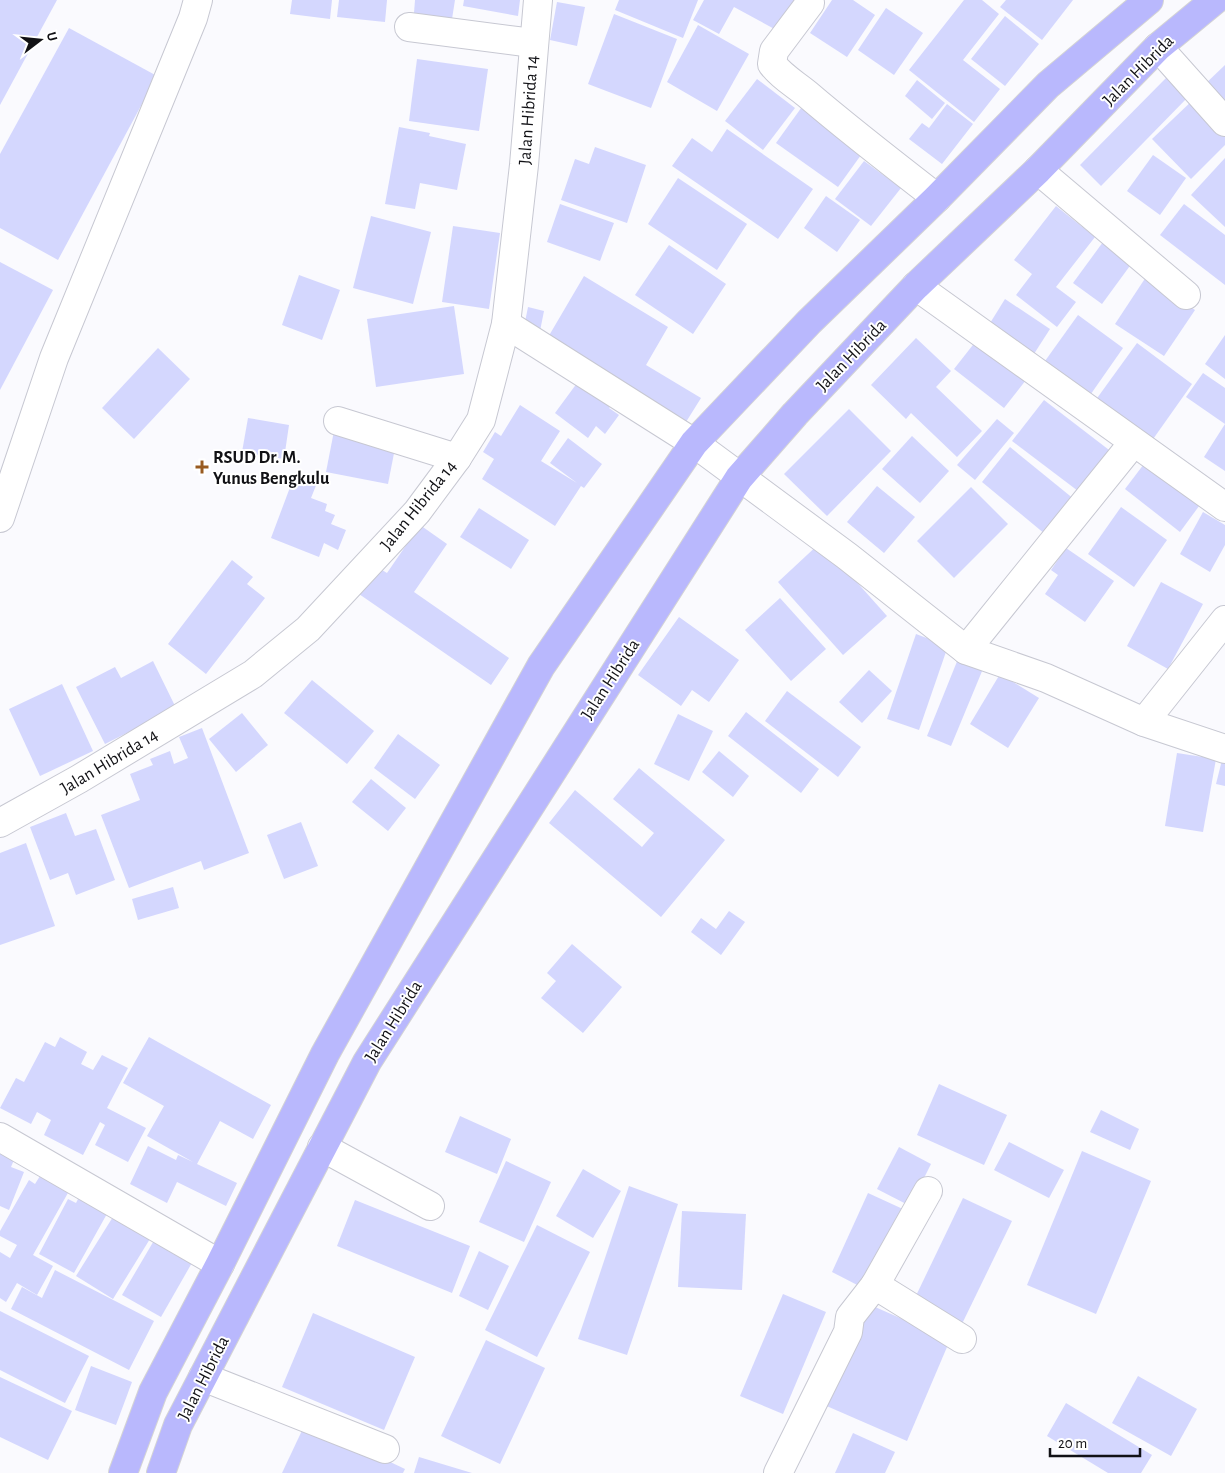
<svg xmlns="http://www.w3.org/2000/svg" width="1225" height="1473" viewBox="0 0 1225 1473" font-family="'Alegreya Sans',sans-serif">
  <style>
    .building { fill: #d4d7fe }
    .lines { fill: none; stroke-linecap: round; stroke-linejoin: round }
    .minor-casing { stroke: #c7c8d2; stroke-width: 30 }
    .major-casing { stroke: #d4d4d5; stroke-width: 30 }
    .minor { stroke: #fff; stroke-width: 28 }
    .major { stroke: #b9b8fd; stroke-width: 28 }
    .poi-dot { fill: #985a20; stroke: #fff; stroke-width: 2 }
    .labels { text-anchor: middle; stroke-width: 4; stroke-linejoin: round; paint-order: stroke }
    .street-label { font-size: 18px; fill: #111115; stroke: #fff }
    .poi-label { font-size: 18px; font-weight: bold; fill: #111115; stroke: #fff; text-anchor: start }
  </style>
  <rect width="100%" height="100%" fill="#fafafe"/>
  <!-- building -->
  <g class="building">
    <polygon points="0,0 57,0 0,105"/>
    <polygon points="292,0 332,0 330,19 290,14"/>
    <polygon points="339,0 387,0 385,22 337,17"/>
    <polygon points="415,0 455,0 452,19 414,13"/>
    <polygon points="464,0 520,0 518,16 463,6"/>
    <polygon points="619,0 698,0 683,38 615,10"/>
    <polygon points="704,0 796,0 778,31 734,7 719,34 693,20"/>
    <polygon points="832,0 853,0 875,15 847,57 810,33"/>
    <polygon points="964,0 982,0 999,14 963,60 1000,89 974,122 909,70"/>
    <polygon points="1006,0 1073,0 1042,40 1000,7"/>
    <polygon points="557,2 585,7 577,46 550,40"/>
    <polygon points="886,8 923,33 894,75 858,50"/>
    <polygon points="614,14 677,39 651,108 588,84"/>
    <polygon points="1005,16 1039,44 1005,86 971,59"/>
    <polygon points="698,25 749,54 717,111 667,82"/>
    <polygon points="69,28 157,76 58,260 0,228 0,154"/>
    <polygon points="417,59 488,69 479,131 409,121"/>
    <polygon points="1225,65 1225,113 1201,88"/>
    <polygon points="1169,75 1190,95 1101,186 1080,165"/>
    <polygon points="757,79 795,108 763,150 725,121"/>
    <polygon points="917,80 945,103 932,119 905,96"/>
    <polygon points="1195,98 1225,129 1225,145 1191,179 1152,139"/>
    <polygon points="804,104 866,148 838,187 776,143"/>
    <polygon points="947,104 973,124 942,164 909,139 922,123 929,128"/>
    <polygon points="399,127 430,133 429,136 466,144 457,190 420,183 415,209 385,204"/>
    <polygon points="727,129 813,189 778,239 672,166 692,138 712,152"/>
    <polygon points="595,147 646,165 627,223 561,200 575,159 589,164"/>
    <polygon points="1153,155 1186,178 1160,215 1127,191"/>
    <polygon points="1225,158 1225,227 1191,195"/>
    <polygon points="864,161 901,188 871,226 835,199"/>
    <polygon points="678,178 747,224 717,270 648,224"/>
    <polygon points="826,196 860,220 837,252 804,228"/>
    <polygon points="560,204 614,223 600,261 547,242"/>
    <polygon points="1184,204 1225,235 1225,285 1160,235"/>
    <polygon points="1056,206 1095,237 1056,287 1076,302 1057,327 1016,295 1032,274 1014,260"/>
    <polygon points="371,216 431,232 413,304 353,288"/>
    <polygon points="453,226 500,233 489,309 442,302"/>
    <polygon points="1103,242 1132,263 1102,304 1073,283"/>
    <polygon points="669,245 726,284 693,334 635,295"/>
    <polygon points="0,262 53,290 0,390"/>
    <polygon points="299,275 340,290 322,340 282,325"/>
    <polygon points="584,276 668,327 646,365 701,398 686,422 547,339"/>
    <polygon points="1146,277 1195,310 1164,356 1115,324"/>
    <polygon points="1005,299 1050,329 1032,357 987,328"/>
    <polygon points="454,306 464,374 376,387 367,319"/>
    <polygon points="528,307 544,311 540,331 524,327"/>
    <polygon points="1078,315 1123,348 1086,401 1040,368"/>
    <polygon points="1225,335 1225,379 1205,364"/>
    <polygon points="916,338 951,371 936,387 982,431 957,457 911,413 906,419 871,385"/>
    <polygon points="976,341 1026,380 1004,408 954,369"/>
    <polygon points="1137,343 1192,384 1151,442 1095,401"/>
    <polygon points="158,348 190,379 134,439 102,408"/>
    <polygon points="1203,373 1225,388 1225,424 1186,397"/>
    <polygon points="583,375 616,400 609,408 619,415 605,434 596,426 588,438 555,413"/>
    <polygon points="1044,400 1113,453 1082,494 1012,441"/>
    <polygon points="520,405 560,431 541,461 577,483 550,463 568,438 602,464 584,488 581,486 555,526 482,479 494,459 483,452 495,432 501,436"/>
    <polygon points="849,409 891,451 827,516 784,474"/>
    <polygon points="248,418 289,425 284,459 242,452"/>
    <polygon points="997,419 1014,433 975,480 957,465"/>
    <polygon points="1225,424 1225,471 1204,457"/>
    <polygon points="334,431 396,443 388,484 326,472"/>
    <polygon points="912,436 949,471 920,503 882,469"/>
    <polygon points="1010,447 1080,504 1051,539 982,482"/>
    <polygon points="1147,460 1202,502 1180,532 1125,489"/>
    <polygon points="295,474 317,483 311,498 327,504 325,511 335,515 331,524 346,530 338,550 324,543 319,557 271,538"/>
    <polygon points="877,486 915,517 884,553 847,522"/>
    <polygon points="971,487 1008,524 954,578 917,541"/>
    <polygon points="1121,507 1167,540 1134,587 1088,554"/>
    <polygon points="479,508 529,540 511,569 460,537"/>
    <polygon points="1203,512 1225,525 1225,545 1210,572 1180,554"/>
    <polygon points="420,525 447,544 414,592 509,658 491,685 359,594 377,567 387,573"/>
    <polygon points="821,542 887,616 843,655 778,582"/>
    <polygon points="1066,548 1114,581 1085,622 1045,594 1058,575 1051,570"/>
    <polygon points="232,560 253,577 247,584 265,598 206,674 168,644"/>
    <polygon points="1161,582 1203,604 1168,669 1127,646"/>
    <polygon points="780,598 826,649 791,681 745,630"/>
    <polygon points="679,617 739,660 709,702 692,690 681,706 638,675"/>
    <polygon points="916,634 948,646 919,730 887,719"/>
    <polygon points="960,654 985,664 951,746 927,736"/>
    <polygon points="153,661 176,708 105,744 76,687 115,667 121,678"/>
    <polygon points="869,670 892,691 862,723 839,702"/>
    <polygon points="1000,674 1039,698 1008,748 970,724"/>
    <polygon points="312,680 374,731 347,764 284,713"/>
    <polygon points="62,684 93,751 40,776 9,709"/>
    <polygon points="787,691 861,747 838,777 765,721"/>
    <polygon points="746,712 819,769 801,793 728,736"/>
    <polygon points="242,713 268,745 236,772 209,739"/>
    <polygon points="678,714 713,731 689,781 654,764"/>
    <polygon points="202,728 249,853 204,870 201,861 129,888 101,815 140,800 130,774 153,765 150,759 170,751 174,764 188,758 179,737"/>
    <polygon points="398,734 440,765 415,799 374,768"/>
    <polygon points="719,751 749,776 733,797 702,772"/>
    <polygon points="1177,753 1216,759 1203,832 1165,826"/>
    <polygon points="1223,756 1225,756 1225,786 1216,784"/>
    <polygon points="639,768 725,840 661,917 549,823 575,790 642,847 654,833 613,799"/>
    <polygon points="371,779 406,808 388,831 352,802"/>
    <polygon points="66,813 75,836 96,829 115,880 76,895 68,873 50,880 30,827"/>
    <polygon points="301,822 318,866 284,879 267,835"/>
    <polygon points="26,843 55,926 0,945 0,853"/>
    <polygon points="173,887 179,908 138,920 132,899"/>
    <polygon points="729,911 745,922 721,955 691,932 701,918 716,929"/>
    <polygon points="572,944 622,987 583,1033 541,998 556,981 547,973"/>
    <polygon points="60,1037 87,1052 81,1064 93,1070 102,1055 128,1068 107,1108 146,1128 128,1162 95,1145 105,1125 100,1122 83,1155 44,1135 51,1120 37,1112 31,1124 0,1108 16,1078 24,1082 45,1042 55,1047"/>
    <polygon points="149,1037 271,1105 253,1139 220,1121 197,1164 237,1183 226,1206 177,1182 167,1203 130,1184 148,1146 176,1160 178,1155 193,1162 147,1136 164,1106 123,1083"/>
    <polygon points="939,1084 1007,1115 984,1165 917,1135"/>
    <polygon points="1101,1110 1139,1129 1130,1150 1090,1132"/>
    <polygon points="460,1116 511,1139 497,1174 445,1152"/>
    <polygon points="1009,1142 1064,1170 1049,1198 994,1170"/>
    <polygon points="899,1147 931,1164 910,1206 877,1189"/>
    <polygon points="0,1149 16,1155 11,1167 24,1172 9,1210 0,1206"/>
    <polygon points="1082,1151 1151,1181 1096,1314 1027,1285"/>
    <polygon points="506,1161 551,1182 524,1242 479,1222"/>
    <polygon points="583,1169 621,1191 593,1238 556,1216"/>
    <polygon points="40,1176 56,1185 73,1184 33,1255 53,1266 37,1295 17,1283 6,1302 0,1298 0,1252 10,1258 17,1245 0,1236 0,1231 29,1180 35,1184"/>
    <polygon points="629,1186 678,1204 627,1355 578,1339"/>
    <polygon points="868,1193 905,1210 867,1290 832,1272"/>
    <polygon points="79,1197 113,1203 74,1273 39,1254 68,1199 76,1203"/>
    <polygon points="963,1198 1012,1221 960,1328 912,1304"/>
    <polygon points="355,1200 470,1246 452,1293 337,1246"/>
    <polygon points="682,1211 746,1214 742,1290 678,1287"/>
    <polygon points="116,1212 153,1234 113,1299 76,1276"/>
    <polygon points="537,1225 590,1252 537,1357 485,1330"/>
    <polygon points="159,1232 197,1254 161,1317 122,1295"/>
    <polygon points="479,1251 509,1266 488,1310 459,1296"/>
    <polygon points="55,1270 154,1321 129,1370 11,1309 22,1287 42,1298"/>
    <polygon points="783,1294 826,1312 783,1414 740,1396"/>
    <polygon points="866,1303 950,1340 907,1441 822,1404"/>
    <polygon points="0,1311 89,1356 65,1403 0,1370"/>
    <polygon points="313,1313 415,1357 384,1430 282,1387"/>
    <polygon points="486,1340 545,1368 500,1464 441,1436"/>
    <polygon points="91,1366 132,1382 116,1425 75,1410"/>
    <polygon points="1138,1376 1197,1409 1171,1456 1112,1423"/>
    <polygon points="0,1377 72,1411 48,1460 0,1437"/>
    <polygon points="1066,1403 1152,1455 1141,1473 1108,1473 1047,1436"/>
    <polygon points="306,1422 405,1469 403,1473 282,1473"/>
    <polygon points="853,1433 895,1452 885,1473 835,1473"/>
    <polygon points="419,1457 472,1473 414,1473"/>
  </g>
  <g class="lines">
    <defs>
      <g id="minor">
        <path d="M810 3 774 51 772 64C782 77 795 84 807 94 849 130 893 164 937 198"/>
        <polyline points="409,27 533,43"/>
        <polyline points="1158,47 1225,122"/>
        <polyline points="1038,170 1186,295"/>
        <polyline points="916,286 1225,507"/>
        <polyline points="506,324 694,443 847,556 966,650 1046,678 1144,722 1225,749"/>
        <polyline points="338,421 457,458"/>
        <polyline points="0,518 54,358 193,18 198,0"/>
        <polyline points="966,650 1133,443"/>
        <polyline points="1144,722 1225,620"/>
        <polyline points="0,823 79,779 253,674 308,629 417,512 457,458 481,420 506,324 524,165 538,0"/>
        <polyline points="0,1137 220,1264"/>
        <polyline points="322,1147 430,1206"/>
        <polyline points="875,1285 928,1191"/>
        <polyline points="203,1377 385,1449"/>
        <polyline points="778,1473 848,1332 850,1317 875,1285 962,1339"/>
      </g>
      <g id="major">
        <polyline points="123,1473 153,1392 220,1264 325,1054 541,666 694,443 809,322 937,198 1048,85 1149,0"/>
        <polyline points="161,1473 178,1425 367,1062 739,478 795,414 916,286 1038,170 1158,47 1215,0"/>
      </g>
    </defs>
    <!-- minor casing -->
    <use href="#minor" class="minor-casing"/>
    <!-- major casing -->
    <use href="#major" class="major-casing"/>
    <!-- minor -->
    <use href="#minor" class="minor"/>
    <!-- major -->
    <use href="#major" class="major"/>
  </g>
  <!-- markers -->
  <path class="poi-dot" d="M199.5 459.5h5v5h5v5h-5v5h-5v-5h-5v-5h5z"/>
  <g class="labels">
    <!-- street labels -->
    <g class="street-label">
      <text transform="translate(1138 70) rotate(-45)" y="6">Jalan Hibrida</text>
      <text transform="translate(528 110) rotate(-86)" y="6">Jalan Hibrida 14</text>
      <text transform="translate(851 355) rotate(-46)" y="6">Jalan Hibrida</text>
      <text transform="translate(418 505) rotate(-51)" y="6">Jalan Hibrida 14</text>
      <text transform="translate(610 679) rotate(-57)" y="6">Jalan Hibrida</text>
      <text transform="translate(109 761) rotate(-31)" y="6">Jalan Hibrida 14</text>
      <text transform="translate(393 1021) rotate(-58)" y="6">Jalan Hibrida</text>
      <text transform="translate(203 1378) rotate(-63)" y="6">Jalan Hibrida</text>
    </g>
    <!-- poi labels -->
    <g class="poi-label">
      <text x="213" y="463">RSUD Dr. M.<tspan x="213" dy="21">Yunus Bengkulu</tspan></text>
    </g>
  </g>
  <!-- north arrow -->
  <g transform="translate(40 40) rotate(74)" stroke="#ffffff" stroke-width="4" paint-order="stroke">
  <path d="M0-4L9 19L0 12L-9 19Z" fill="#111115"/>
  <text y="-8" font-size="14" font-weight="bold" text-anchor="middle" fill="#111115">U</text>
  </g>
  <!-- scale -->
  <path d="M1050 1448v8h90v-8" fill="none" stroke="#111115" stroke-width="2.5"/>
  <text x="1058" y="1448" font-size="15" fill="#111115" stroke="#ffffff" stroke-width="4" paint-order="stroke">20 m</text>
</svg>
